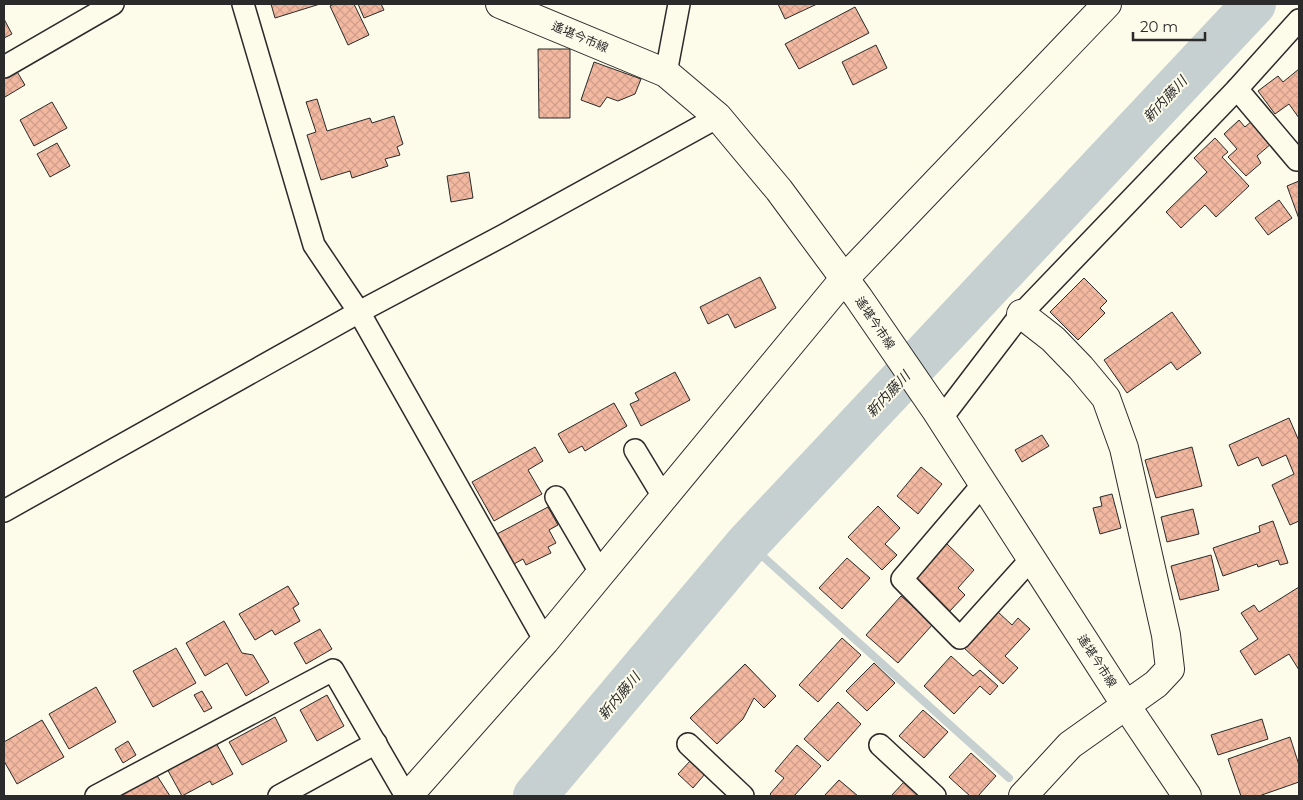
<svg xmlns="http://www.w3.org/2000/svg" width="1303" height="800" viewBox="0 0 1303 800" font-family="Montserrat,'Noto Sans JP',sans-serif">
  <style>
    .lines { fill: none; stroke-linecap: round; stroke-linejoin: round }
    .stream { stroke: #c7d0d0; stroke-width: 8 }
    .river { stroke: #c7d0d0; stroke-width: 44 }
    .building { fill: url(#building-cross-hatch); stroke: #2b2b2b }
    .street-casing { stroke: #2b2b2b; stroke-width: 24 }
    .secondary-casing { stroke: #2b2b2b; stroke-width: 30 }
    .street { stroke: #fdfbea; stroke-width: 21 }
    .secondary { stroke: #fdfbea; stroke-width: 28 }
    .labels { text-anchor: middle; stroke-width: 4; stroke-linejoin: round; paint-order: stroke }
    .street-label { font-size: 12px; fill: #2b2b2b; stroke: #fdfbea }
    .water-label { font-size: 14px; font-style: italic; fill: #2b2b2b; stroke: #fdfbea }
  </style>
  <defs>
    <pattern id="building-cross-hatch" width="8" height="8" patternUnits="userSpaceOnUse" patternTransform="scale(1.25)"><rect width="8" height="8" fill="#f2b8a0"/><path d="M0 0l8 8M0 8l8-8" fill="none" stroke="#d09e8a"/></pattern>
  </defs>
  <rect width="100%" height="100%" fill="#fdfbea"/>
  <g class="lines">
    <!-- stream -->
    <polyline class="stream" points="748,543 1009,778"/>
    <!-- river -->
    <polyline class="river" points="535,796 748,543 1254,4"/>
  </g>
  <!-- building -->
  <g class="building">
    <polygon points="271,4 320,4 275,18"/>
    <polygon points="334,4 354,4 369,35 348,45 330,6"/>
    <polygon points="358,4 381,4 384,10 364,18"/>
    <polygon points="778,4 817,4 785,19"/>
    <polygon points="855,7 869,33 799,69 785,44"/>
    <polygon points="4,19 12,34 4,38"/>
    <polygon points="876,45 887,68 853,85 842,62"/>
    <polygon points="538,49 570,49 570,118 539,118"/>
    <polygon points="594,62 641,79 635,94 618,101 607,97 600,107 581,100"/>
    <polygon points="1299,69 1299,118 1289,104 1275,114 1258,91 1278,76 1283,82"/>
    <polygon points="16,70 25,85 5,97 4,94 4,78"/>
    <polygon points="317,99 327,131 370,118 372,123 394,116 403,144 397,147 400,155 385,159 388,166 352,178 350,171 321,180 307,135 316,132 306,102"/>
    <polygon points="52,102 67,128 34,146 20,120"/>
    <polygon points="1239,120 1245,127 1253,120 1272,143 1257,156 1261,163 1246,176 1228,157 1237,149 1224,134"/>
    <polygon points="1215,138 1228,152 1222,157 1249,186 1216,217 1205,205 1181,228 1166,212 1207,172 1194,158"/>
    <polygon points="57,143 70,166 50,177 37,154"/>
    <polygon points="469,172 473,198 451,202 447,176"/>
    <polygon points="1299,181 1299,219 1287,186"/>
    <polygon points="1279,200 1292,218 1268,235 1255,218"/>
    <polygon points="760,277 776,308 735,328 728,314 708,324 700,307"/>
    <polygon points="1084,278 1107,301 1100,308 1105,313 1078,340 1050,312"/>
    <polygon points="1172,312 1201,353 1177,370 1171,362 1127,393 1104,360"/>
    <polygon points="675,372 690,400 641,426 630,404 639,400 635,393"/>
    <polygon points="614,403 627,426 585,451 582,446 569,453 558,434"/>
    <polygon points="1289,418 1299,441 1299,521 1290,525 1272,485 1294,474 1286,455 1262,466 1258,457 1238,466 1229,445"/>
    <polygon points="1042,435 1049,446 1022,462 1015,450"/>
    <polygon points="535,447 543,461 528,470 542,494 494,521 472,482"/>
    <polygon points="1192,447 1202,486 1156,498 1145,460"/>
    <polygon points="921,467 942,484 918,514 897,496"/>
    <polygon points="1112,494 1121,528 1100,534 1093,508 1102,506 1100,497"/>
    <polygon points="878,506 900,528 885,544 897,555 882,570 848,537"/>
    <polygon points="548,507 558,525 549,530 556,543 548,547 551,553 526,565 523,559 514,564 497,534"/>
    <polygon points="1193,509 1199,534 1167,542 1161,517"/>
    <polygon points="1273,521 1288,563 1280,565 1278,560 1258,567 1257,564 1223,576 1213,548 1260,532 1259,526"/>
    <polygon points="946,543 974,570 958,588 965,595 949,612 913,577"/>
    <polygon points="1211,555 1219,590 1180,600 1171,566"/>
    <polygon points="847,558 870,578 842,609 819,588"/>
    <polygon points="288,586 299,604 293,608 300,621 275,635 272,630 255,640 239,614"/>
    <polygon points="1299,587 1299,670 1289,654 1255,675 1240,651 1258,639 1241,613 1254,605 1259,612"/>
    <polygon points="901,596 933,624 898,663 866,635"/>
    <polygon points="998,612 1012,625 1018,618 1030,629 1005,656 1018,668 1003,684 964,648"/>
    <polygon points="224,621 242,653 253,655 269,682 246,696 227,663 205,676 186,643"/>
    <polygon points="320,629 332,649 306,664 294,643"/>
    <polygon points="842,638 861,655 818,702 799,685"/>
    <polygon points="176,648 196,683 153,707 133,671"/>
    <polygon points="951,656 973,676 980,670 998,686 990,695 980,686 954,714 924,686"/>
    <polygon points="874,663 895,683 867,711 846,691"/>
    <polygon points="745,664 776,696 764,708 754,698 743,719 717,744 690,718"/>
    <polygon points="96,687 116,722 69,749 49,714"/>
    <polygon points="202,691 212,708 204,712 194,695"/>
    <polygon points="327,695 344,726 317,741 300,710"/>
    <polygon points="838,702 861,724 828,761 804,739"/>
    <polygon points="923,710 948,732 924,758 899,736"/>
    <polygon points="275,717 287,741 242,765 229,742"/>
    <polygon points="1262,719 1268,739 1218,755 1211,735"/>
    <polygon points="42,720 64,757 17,784 4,761 4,742"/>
    <polygon points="1290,737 1299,765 1299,782 1259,796 1241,796 1228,759"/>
    <polygon points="128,741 136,755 123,763 115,749"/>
    <polygon points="215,741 233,774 212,785 210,781 182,796 166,767"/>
    <polygon points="797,745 821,766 794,796 772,796 770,794 784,778 775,771"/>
    <polygon points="971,753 996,776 978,796 970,796 949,777"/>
    <polygon points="691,760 705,774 693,788 678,774"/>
    <polygon points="154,771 170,796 114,796"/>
    <polygon points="839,780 858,796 824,796"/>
    <polygon points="904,782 920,796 891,796"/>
  </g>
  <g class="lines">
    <defs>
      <g id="street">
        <polyline points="243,4 314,245 359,312 545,641"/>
        <polyline points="4,67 113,4"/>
        <polyline points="666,73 679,4"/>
        <polyline points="1237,89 1297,160 1299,160"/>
        <polyline points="941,419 1021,314 1237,89 1299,20"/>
        <polyline points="635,450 664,498"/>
        <polyline points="983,484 902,579 960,638 1031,559"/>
        <polyline points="556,497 601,574"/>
        <polyline points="4,511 359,312 504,235 718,117"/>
        <polyline points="688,744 743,796"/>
        <polyline points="880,745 935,796"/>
        <polyline points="96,796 333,670 406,796"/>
        <polyline points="279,796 376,743"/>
      </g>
      <g id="secondary">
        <polyline points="500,4 666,73 718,117 779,190 858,297 935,409 1125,704 1187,796"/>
        <polyline points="1021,314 1053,339 1081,368 1106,398 1124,448 1166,635 1170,669 1156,684 1070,745 1023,796"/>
        <polyline points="408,796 545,641 844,279 1107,4"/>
      </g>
    </defs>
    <!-- street casing -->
    <use href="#street" class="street-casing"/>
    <!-- secondary casing -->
    <use href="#secondary" class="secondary-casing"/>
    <!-- street -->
    <use href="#street" class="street"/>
    <!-- secondary -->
    <use href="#secondary" class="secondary"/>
  </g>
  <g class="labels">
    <!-- street labels -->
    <g class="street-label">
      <text transform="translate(580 37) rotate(23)" y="4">遙堪今市線</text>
      <text transform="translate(875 323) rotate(56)" y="4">遙堪今市線</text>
      <text transform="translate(1097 661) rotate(57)" y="4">遙堪今市線</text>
    </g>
    <!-- water labels -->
    <g class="water-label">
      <text transform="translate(1165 99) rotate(-47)" y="5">新内藤川</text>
      <text transform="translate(888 394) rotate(-47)" y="5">新内藤川</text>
      <text transform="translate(619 696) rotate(-50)" y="5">新内藤川</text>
    </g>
  </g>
  <!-- border -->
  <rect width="1303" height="800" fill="none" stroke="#2b2b2b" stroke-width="10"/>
  <!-- scale -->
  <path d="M1133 32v8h72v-8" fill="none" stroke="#2b2b2b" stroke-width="2.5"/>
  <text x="1140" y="32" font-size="15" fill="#2b2b2b" stroke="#fdfbea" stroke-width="4" paint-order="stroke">20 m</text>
</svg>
